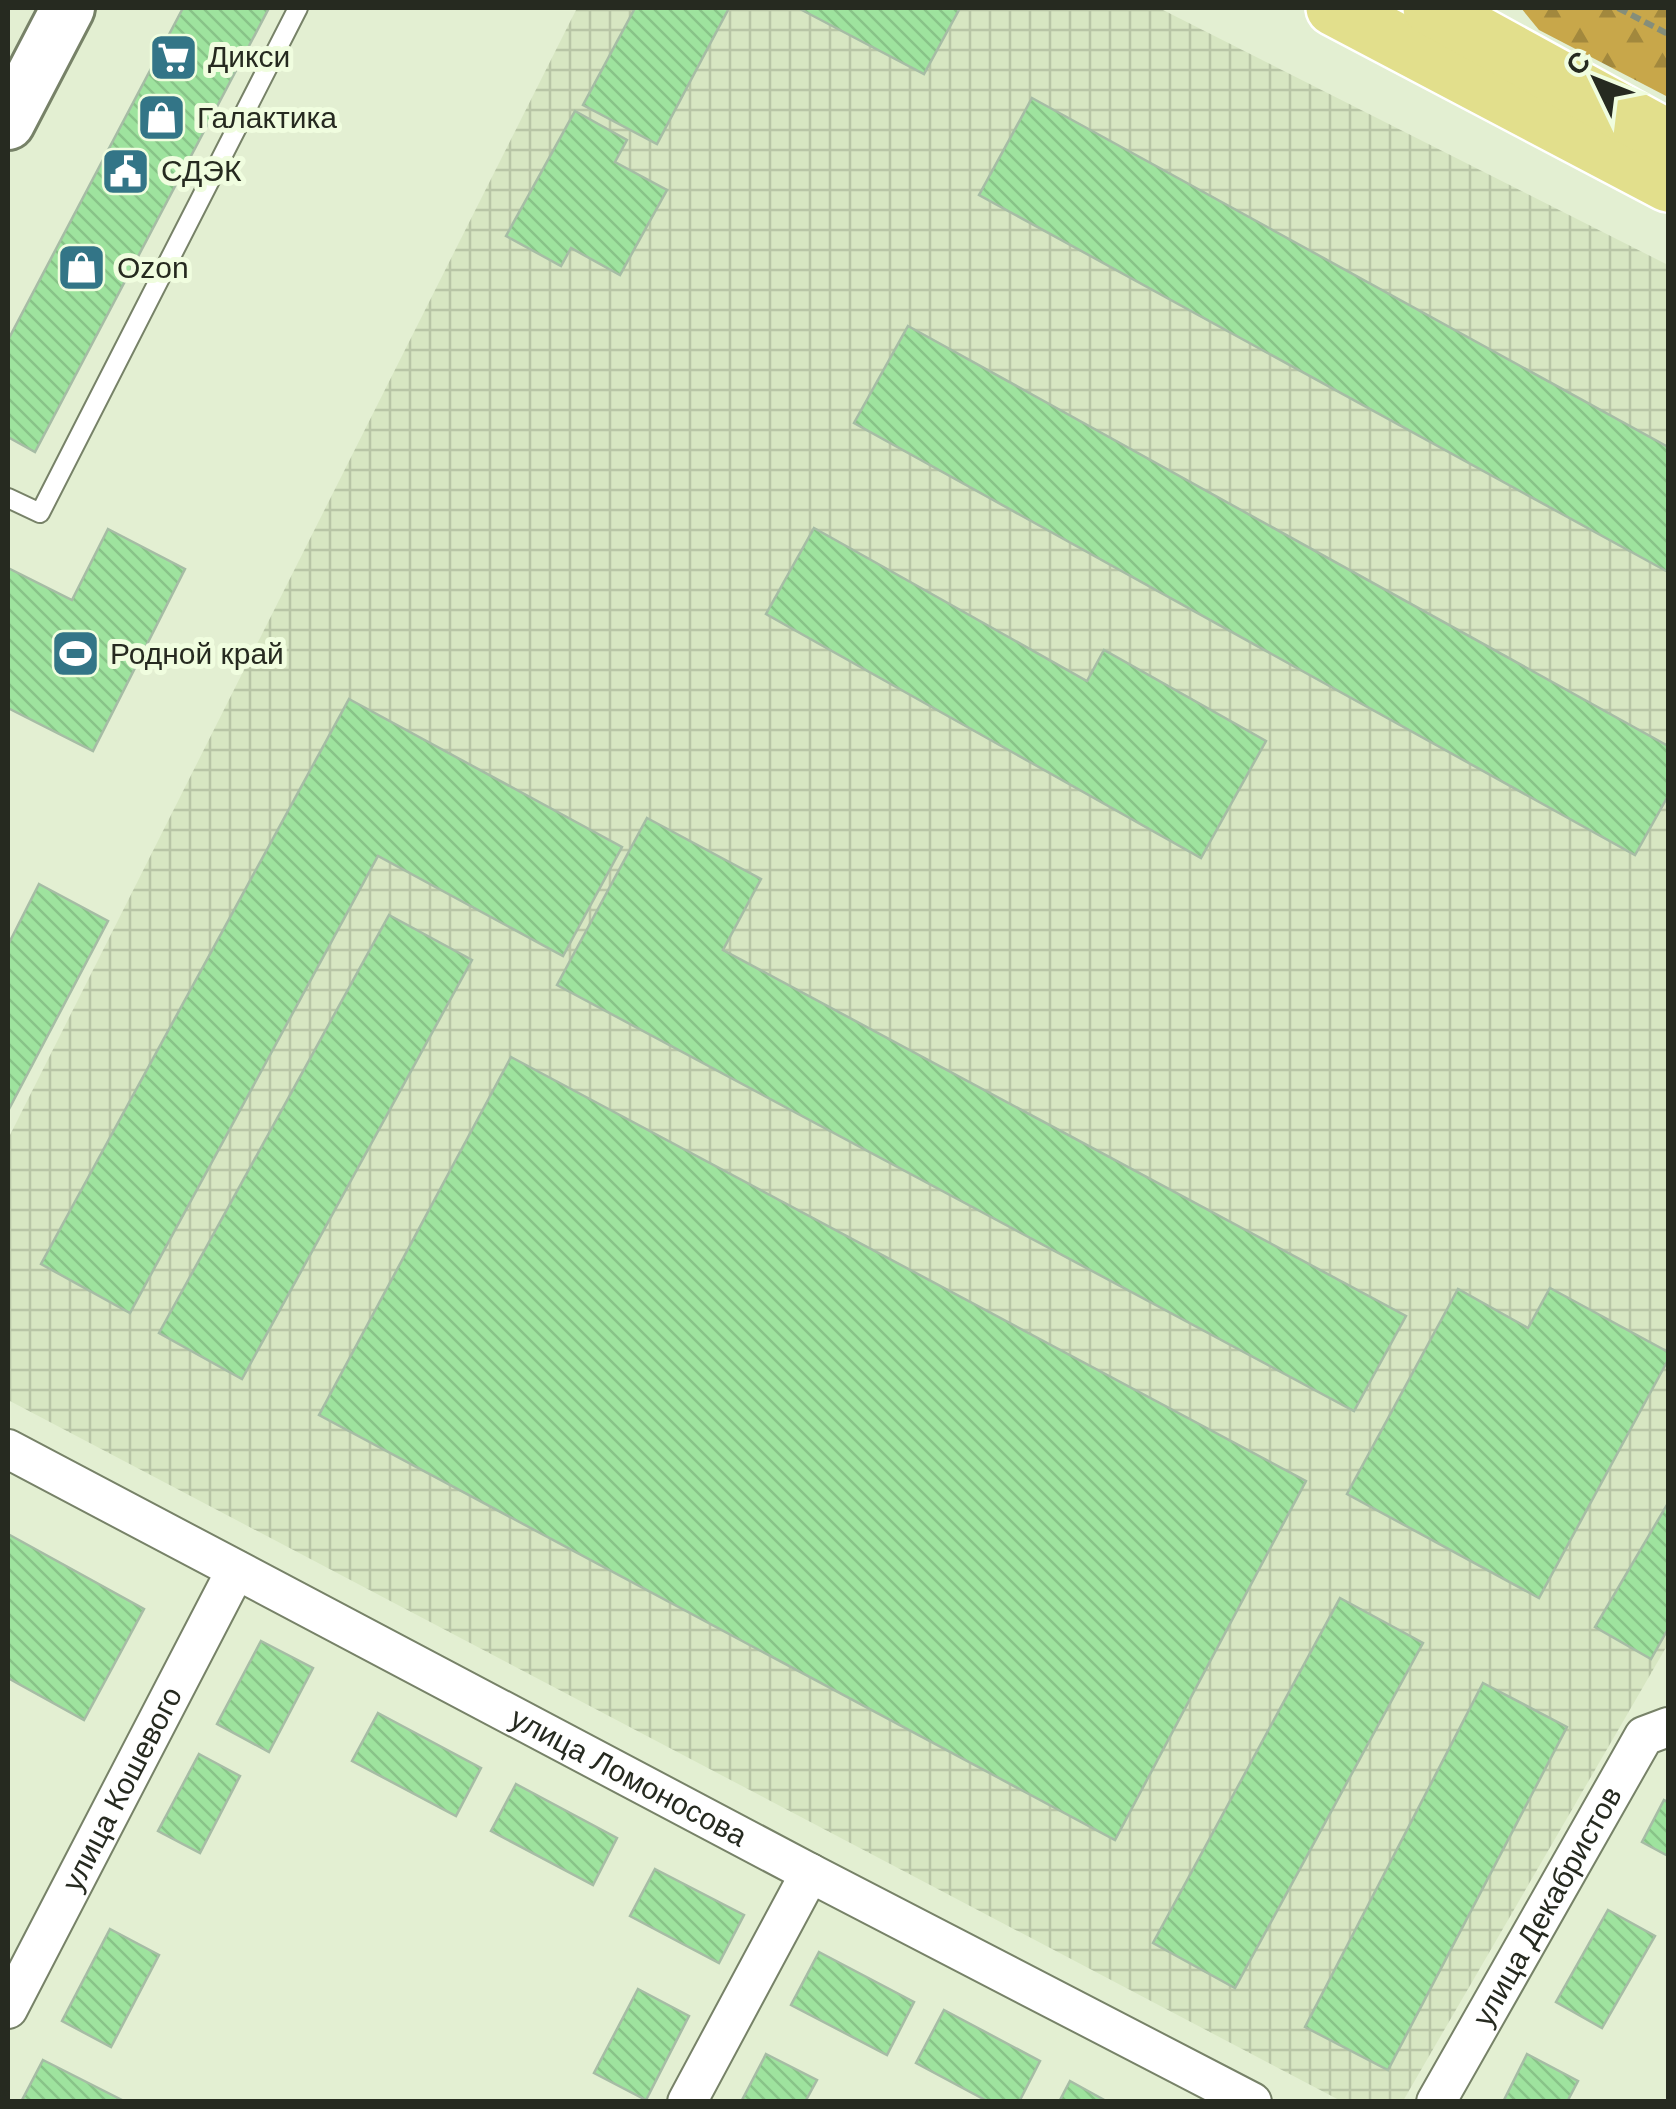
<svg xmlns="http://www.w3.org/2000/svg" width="1676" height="2109" viewBox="0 0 1676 2109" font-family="Arial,sans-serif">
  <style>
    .industrial { fill: url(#industrial-grid) }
    .forest { fill: url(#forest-firs) }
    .building { fill: url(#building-back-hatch); stroke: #a6bca5; stroke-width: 2.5 }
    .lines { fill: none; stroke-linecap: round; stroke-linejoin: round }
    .lane-casing { stroke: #778268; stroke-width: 22 }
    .street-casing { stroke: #778268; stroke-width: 42 }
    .secondary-casing { stroke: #778268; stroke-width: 58 }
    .primary-casing { stroke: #fff; stroke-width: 60 }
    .path { stroke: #858e7a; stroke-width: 6; stroke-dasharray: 10 5; stroke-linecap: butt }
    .lane { stroke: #fff; stroke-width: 18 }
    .street { stroke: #fff; stroke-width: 38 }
    .secondary { stroke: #fff; stroke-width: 52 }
    .primary { stroke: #e2df8c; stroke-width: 55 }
    .labels { text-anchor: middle; stroke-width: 10; stroke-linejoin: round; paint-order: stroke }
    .poi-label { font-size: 30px; fill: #262a20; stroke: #f0fddf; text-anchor: start }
    .street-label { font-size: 30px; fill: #262a20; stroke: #f0fddf }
  </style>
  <defs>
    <pattern id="industrial-grid" width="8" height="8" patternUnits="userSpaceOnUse" patternTransform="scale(2.5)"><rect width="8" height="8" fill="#d7e6c2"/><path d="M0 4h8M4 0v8" fill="none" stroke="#b8c5a6"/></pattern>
    <pattern id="forest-firs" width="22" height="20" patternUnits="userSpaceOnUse" patternTransform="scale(2.5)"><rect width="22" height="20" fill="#c8a74a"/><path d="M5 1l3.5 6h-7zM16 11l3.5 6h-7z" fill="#a2883d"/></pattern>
    <pattern id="building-back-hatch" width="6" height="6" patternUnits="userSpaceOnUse" patternTransform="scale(2.5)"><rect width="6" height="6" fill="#9ee39e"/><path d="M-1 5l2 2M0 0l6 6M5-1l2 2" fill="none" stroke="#88c388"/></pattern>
  </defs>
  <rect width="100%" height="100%" fill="#e3efd2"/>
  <!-- industrial -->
  <polygon class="industrial" points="577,8 1159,8 1668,265 1668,1644 1403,2101 1341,2101 8,1400 8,1139"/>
  <!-- forest -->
  <polygon class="forest" points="1521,8 1668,8 1668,97 1539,30"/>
  <!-- building -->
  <g class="building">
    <polygon points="183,8 269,8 35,452 8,437 8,340"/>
    <polygon points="635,8 729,8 657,144 583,105"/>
    <polygon points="798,8 960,8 924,74"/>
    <polygon points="1032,98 1668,447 1668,572 979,195"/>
    <polygon points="575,111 627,140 615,162 667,190 620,275 571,248 561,266 506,236"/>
    <polygon points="908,326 1668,746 1668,796 1635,855 854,423"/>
    <polygon points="814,528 1087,681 1104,650 1266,741 1201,858 766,614"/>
    <polygon points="108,529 185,569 93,751 8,708 8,568 72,600"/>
    <polygon points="349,699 622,847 563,956 378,856 130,1313 41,1264"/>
    <polygon points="647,818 761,879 723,950 1406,1316 1354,1411 557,985"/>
    <polygon points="39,884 108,921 8,1111 8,945"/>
    <polygon points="389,915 472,960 242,1379 159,1333"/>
    <polygon points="511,1057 1306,1481 1115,1840 319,1415"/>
    <polygon points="1550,1288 1668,1352 1668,1360 1539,1598 1347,1494 1458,1289 1528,1328"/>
    <polygon points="1668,1503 1668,1629 1651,1659 1595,1627"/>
    <polygon points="8,1534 144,1609 84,1720 8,1678"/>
    <polygon points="1340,1598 1423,1643 1235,1988 1153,1943"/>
    <polygon points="261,1641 313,1668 269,1752 217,1724"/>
    <polygon points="1483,1683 1567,1727 1388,2070 1305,2027"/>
    <polygon points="378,1713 481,1768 456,1816 352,1761"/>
    <polygon points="199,1754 240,1776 200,1853 158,1831"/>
    <polygon points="516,1784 617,1838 593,1885 491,1831"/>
    <polygon points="1664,1800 1668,1802 1668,1856 1642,1842"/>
    <polygon points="655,1869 744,1915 719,1963 630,1916"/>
    <polygon points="1608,1910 1655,1936 1602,2028 1556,2002"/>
    <polygon points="110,1929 159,1955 111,2047 62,2021"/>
    <polygon points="819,1952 914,2002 887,2055 791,2005"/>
    <polygon points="638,1989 689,2016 646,2100 594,2073"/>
    <polygon points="944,2010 1040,2061 1019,2102 989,2102 916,2063"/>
    <polygon points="766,2054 817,2080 805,2102 741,2102"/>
    <polygon points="1527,2054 1578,2081 1567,2102 1503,2102"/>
    <polygon points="43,2060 126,2102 21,2102"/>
    <polygon points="1070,2081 1108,2102 1059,2102"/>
  </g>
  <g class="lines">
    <defs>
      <polyline id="lane" points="8,498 40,513 298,8"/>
      <g id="street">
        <path id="s1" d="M8 1449 810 1873 1252 2102"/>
        <path id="s2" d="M8 2009 236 1570"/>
        <polyline points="687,2102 810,1873"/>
        <path id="s3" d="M1436 2102 1644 1736 1668 1727"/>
      </g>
      <polyline id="secondary" points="8,123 68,8"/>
      <g id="primary">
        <polyline points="1334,8 1668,184"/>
        <polyline points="1431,8 1668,138"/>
      </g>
    </defs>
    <!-- lane casing -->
    <use href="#lane" class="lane-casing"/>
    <!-- street casing -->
    <use href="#street" class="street-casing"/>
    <!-- secondary casing -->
    <use href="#secondary" class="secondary-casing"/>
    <!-- primary casing -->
    <use href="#primary" class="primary-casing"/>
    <!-- path -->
    <polyline class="path" points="1618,8 1668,34"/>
    <!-- lane -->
    <use href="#lane" class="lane"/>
    <!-- street -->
    <use href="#street" class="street"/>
    <!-- secondary -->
    <use href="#secondary" class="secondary"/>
    <!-- primary -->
    <use href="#primary" class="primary"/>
  </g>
  <!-- icons -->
  <defs>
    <symbol id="supermarket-square" viewBox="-11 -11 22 22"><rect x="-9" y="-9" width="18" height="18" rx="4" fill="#337587" stroke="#f0fddf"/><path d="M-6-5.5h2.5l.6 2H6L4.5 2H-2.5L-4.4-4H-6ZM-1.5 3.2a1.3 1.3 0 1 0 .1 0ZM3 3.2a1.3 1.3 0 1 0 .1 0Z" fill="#fff"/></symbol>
    <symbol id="shop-square" viewBox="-11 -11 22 22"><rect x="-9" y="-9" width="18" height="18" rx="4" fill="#337587" stroke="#f0fddf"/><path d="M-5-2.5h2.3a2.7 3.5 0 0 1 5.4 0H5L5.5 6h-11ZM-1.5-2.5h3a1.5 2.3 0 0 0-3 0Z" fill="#fff"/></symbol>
    <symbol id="civic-square" viewBox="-11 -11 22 22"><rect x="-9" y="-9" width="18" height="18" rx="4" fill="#337587" stroke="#f0fddf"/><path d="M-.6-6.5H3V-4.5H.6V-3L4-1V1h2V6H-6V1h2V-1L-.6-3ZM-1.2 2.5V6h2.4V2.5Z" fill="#fff"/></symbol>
    <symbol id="stadium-square" viewBox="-11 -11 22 22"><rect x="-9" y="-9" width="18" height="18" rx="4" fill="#337587" stroke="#f0fddf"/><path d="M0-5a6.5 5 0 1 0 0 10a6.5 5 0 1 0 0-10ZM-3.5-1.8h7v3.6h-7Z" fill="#fff"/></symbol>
  </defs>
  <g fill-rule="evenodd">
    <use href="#supermarket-square" x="146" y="30" width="55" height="55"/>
    <use href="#shop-square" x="134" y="90" width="55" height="55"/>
    <use href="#civic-square" x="98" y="144" width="55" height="55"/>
    <use href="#shop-square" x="54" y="240" width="55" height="55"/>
    <use href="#stadium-square" x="48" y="626" width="55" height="55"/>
  </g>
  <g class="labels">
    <!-- poi labels -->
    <g class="poi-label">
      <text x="208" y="67">Дикси</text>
      <text x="197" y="128">Галактика</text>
      <text x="161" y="181">СДЭК</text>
      <text x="117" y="278">Ozon</text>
      <text x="110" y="664">Родной край</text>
    </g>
    <!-- street labels -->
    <g class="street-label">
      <text dy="10" stroke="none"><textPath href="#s1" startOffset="702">улица Ломоносова</textPath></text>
      <text dy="10" stroke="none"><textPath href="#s2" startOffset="248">улица Кошевого</textPath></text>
      <text dy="10" stroke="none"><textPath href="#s3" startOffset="225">улица Декабристов</textPath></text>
    </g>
  </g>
  <!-- border -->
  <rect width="1676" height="2109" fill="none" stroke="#262a20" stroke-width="20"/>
  <!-- north arrow -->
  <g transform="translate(1596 80) rotate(313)" stroke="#f0fddf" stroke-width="8" paint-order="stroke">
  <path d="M0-8L18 38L0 25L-18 38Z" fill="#262a20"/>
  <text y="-15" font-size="28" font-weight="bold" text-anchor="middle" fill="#262a20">С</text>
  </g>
</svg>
